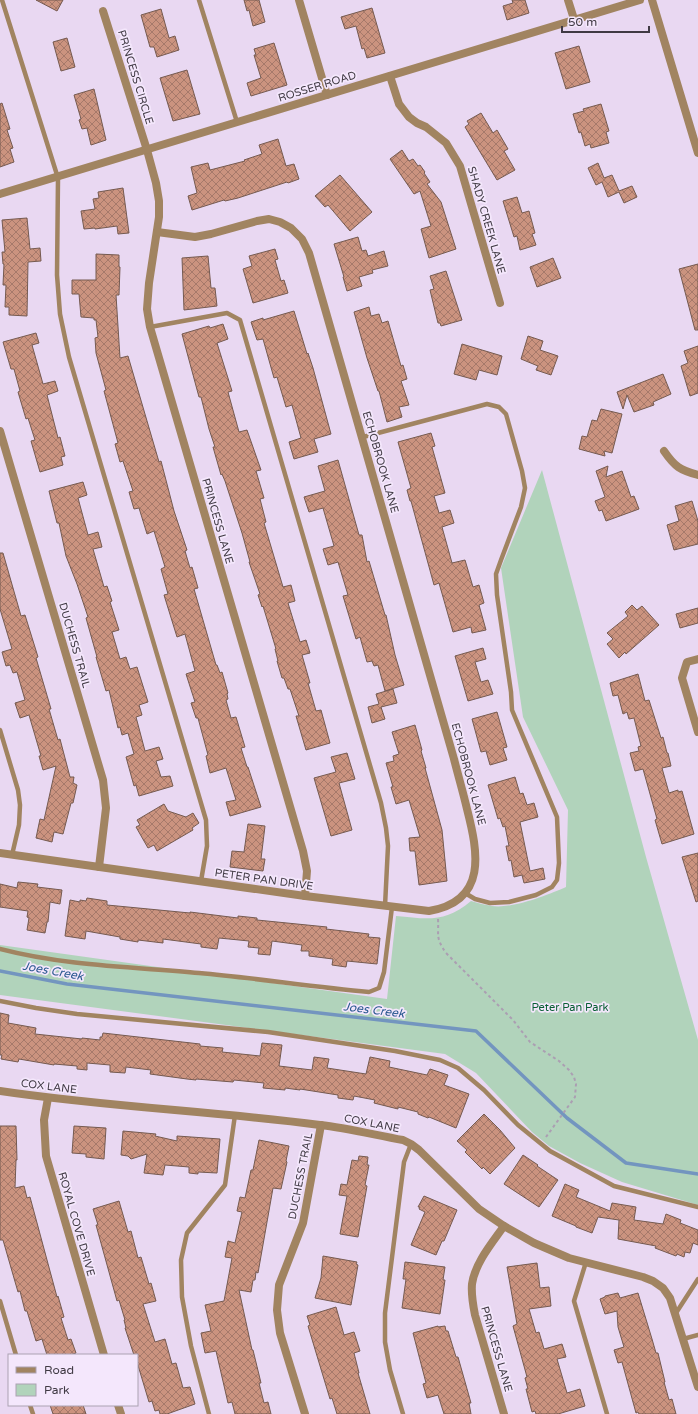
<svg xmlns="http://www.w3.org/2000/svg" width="698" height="1414" viewBox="0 0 698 1414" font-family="'Varela Round',sans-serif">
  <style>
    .park { fill: #b1d3bb }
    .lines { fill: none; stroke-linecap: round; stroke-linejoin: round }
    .stream { stroke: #7395bf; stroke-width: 3.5 }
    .building { fill: url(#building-cross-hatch); stroke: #755a50 }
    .path { stroke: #ab9eb2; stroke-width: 2; stroke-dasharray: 3 3; stroke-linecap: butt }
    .service { stroke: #a18461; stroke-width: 4.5 }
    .minor { stroke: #a18461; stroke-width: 8 }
    .labels { text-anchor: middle; stroke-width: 3.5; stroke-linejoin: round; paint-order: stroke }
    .street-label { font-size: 11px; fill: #403a44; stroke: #f4e7fc }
    .park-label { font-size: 11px; fill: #075f33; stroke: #f4e7fc }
    .water-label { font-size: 12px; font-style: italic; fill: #29588f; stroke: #f4e7fc }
  </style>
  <defs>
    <pattern id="building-cross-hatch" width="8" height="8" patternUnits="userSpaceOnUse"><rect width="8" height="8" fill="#cb937f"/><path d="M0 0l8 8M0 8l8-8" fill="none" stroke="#a6796a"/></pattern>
  </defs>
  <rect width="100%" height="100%" fill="#e9d8f2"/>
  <!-- park -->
  <path class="park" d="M542 470 646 857 698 1040V1205L622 1182 580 1163 549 1146 532 1132 476 1073 445 1054 0 995V945L387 999 396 916C428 919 445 923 471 901 478 903 485 905 492 906 512 909 548 895 566 887L568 810 523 717 501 568Z"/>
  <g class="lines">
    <!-- stream -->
    <polyline class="stream" points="0,971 67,984 476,1031 567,1118 626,1163 698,1174"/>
  </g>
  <!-- building -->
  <g class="building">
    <polygon points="36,0 63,0 57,11"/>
    <polygon points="244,0 259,0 265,22 253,26 249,10 247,11"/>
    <polygon points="512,0 525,0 529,13 507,20 503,6 513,3"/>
    <polygon points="372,8 385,53 367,58 364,48 362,49 356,26 345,29 341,17"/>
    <polygon points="161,9 169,38 175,36 179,50 157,57 154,47 150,47 141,15"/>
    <polygon points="67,38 75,67 61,71 53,42"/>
    <polygon points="274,43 287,85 251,96 247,83 261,78 254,55 256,55 254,49"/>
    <polygon points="579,46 590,82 566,89 555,53"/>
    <polygon points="187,70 200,114 173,121 160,78"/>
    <polygon points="94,89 106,140 91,145 87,128 82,129 79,120 81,119 74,95"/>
    <polygon points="2,103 10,129 7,130 13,148 10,149 14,162 0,167 0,104"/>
    <polygon points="601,104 609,131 606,132 609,143 591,148 590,144 585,146 581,132 579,133 573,114 584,111 583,109"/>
    <polygon points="481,113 493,133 497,130 508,149 504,151 515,170 497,180 465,127 469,124 467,121"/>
    <polygon points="278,139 286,166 294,164 299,179 288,183 287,182 238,198 225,201 224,200 192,210 188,196 197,193 191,167 208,163 210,170 245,161 244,160 262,154 259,145"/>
    <polygon points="402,150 409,161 413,159 418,166 420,165 425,172 424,173 430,182 427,184 441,202 456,249 429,258 421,229 431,226 420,191 414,194 390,159"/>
    <polygon points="598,163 604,178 612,175 619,191 632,186 637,197 624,203 619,192 608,197 602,182 596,185 588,168"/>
    <polygon points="340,175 372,212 350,231 328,205 325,207 315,196"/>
    <polygon points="123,188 129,233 118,234 117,226 95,229 95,228 84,229 81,211 95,209 93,199 99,198 98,192"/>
    <polygon points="517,197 522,213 529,211 535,233 532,234 536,245 520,250 517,236 514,237 503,201"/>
    <polygon points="27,218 30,249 40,248 41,261 28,262 27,316 9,315 9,307 5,307 6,285 3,285 4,264 3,264 2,252 5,252 2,220"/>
    <polygon points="358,237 362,251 366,250 368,256 384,251 388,266 372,270 373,273 359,277 362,286 347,291 343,277 344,277 334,244"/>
    <polygon points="275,249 278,259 275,260 281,281 284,280 288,293 253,303 243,269 252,266 249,256"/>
    <polygon points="96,254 119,255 119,267 120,267 119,295 116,295 120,358 128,356 159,462 161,461 174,511 187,550 185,551 190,568 192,567 198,588 194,589 216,665 217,665 220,673 222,672 228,693 227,694 228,699 226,700 231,718 236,717 245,747 241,748 247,767 248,767 261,807 230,816 226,802 236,800 226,768 210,773 206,756 208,755 198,718 196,718 191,703 195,702 186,674 195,671 185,634 177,637 164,595 168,594 161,569 165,567 154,531 147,534 139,508 134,509 129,492 133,491 123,461 120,462 115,444 118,443 104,391 106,390 96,353 95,338 98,337 96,320 94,320 94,318 81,317 79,294 72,294 72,280 96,280"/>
    <polygon points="208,256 211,288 215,288 217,306 184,310 182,258"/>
    <polygon points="553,258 561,278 537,287 530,267"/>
    <polygon points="698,264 698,330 695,330 679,269"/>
    <polygon points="446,271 462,320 441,326 440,323 438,323 430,290 434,289 430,276"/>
    <polygon points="369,307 371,316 379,314 382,323 388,321 401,366 403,365 407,379 401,381 409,405 399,407 402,417 387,422 379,391 378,391 367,358 354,312"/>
    <polygon points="294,311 307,354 308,353 313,368 331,434 314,439 318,452 294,459 289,442 301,438 292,405 286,407 277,377 274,378 263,339 257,340 251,322 263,318 263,320"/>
    <polygon points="223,324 228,339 217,343 232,391 228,392 239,432 247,430 261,470 256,471 264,498 260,499 266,522 264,523 283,587 291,585 295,601 288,603 300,642 306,640 310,653 302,655 310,683 308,683 316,711 321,710 330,743 306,750 296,716 299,716 290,689 288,689 284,678 282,678 277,661 278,661 275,649 276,649 263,606 262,607 258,595 260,594 249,562 250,562 242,533 225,481 222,474 221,475 213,447 215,447 209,429 201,397 199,397 182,334 209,326 210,328"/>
    <polygon points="36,333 39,343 32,345 43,384 55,381 58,391 47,395 58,438 60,437 65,456 61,457 63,465 40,472 31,441 35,440 28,418 26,419 18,392 20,391 14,369 11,369 3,342"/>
    <polygon points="528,336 543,341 540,350 558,356 551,375 536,370 538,366 521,359"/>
    <polygon points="462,344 502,356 497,375 479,370 476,380 454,374"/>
    <polygon points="698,346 698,393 690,396 681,366 688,363 684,351"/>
    <polygon points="663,374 671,394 653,402 654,405 634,412 627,395 623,409 617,392"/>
    <polygon points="601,409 622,414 612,453 604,451 605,456 579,449 582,436 587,437 592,420 597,421"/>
    <polygon points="431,433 435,446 432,447 445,493 434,496 439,513 450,510 454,523 442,527 452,563 465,560 473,587 479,585 484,603 479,605 486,630 472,633 471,627 453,632 439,583 434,585 411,501 410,501 407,490 411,488 398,442"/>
    <polygon points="338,460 359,535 362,535 367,562 369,561 385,615 386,615 395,655 404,685 385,691 378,665 374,666 372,661 367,662 360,637 356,639 343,596 348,595 338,562 328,565 323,549 334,546 323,508 309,512 304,497 325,491 318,466"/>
    <polygon points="608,466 606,477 622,471 631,497 634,496 639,509 606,521 602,510 599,511 595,501 605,497 596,471"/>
    <polygon points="83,482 87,495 78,498 88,535 98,532 102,547 93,549 104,587 107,586 112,601 110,602 119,630 112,632 120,659 126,657 130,669 137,667 148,702 139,705 142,715 136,717 145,751 159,747 163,759 156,761 161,777 170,776 173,786 139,796 136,785 134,786 126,757 134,754 128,733 122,735 120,727 118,728 109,690 106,691 96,657 97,657 86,618 88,617 77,584 66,556 59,523 57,523 49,491"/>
    <polygon points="692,501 698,521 698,544 674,550 667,525 679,521 675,506"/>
    <polygon points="0,553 3,553 21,616 25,615 38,657 36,658 51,709 49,709 58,740 60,739 70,777 74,777 73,783 77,785 73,803 71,803 63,834 54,832 52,842 36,838 40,819 44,820 56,766 43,770 39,756 41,756 29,715 20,718 15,703 25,700 17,672 13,673 10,665 6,666 2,652 12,649 0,609"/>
    <polygon points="632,605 637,610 642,606 659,625 626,654 625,652 619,658 607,644 613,639 607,633 628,616 625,612"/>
    <polygon points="698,608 698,623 680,628 676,614"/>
    <polygon points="483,648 486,659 475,662 481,682 488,680 493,694 468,701 455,656"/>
    <polygon points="638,674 645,701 649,700 661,738 663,737 667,753 668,753 671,766 662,768 669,793 678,790 678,792 682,791 694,834 662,844 655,820 657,819 643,769 635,771 630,753 639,751 638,747 641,746 634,718 629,719 627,712 623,714 618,695 613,696 610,683"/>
    <polygon points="393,689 397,703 381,707 385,719 372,723 368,707 379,704 376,694"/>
    <polygon points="497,712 507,747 503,748 507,760 490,765 486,751 481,752 472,719"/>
    <polygon points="415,725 422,750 421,751 426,768 425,768 442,830 447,881 419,885 415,851 410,851 409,838 420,837 409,800 396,804 391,787 393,787 386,763 394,761 393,756 399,754 392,732"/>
    <polygon points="347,753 355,779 339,783 352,830 331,836 314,778 336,772 331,757"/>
    <polygon points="515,777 520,794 523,793 527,805 534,803 538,817 520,822 530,871 543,868 545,879 524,883 522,875 514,877 511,860 509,861 506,846 509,846 505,826 503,827 500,818 498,819 488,785"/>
    <polygon points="164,804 168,811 186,817 193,813 199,823 192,828 193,830 157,851 154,845 148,848 136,827 140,825 137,820"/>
    <polygon points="248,824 265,826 261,859 265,859 263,871 230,867 232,851 244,852"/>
    <polygon points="698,853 698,901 696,902 682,857"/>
    <polygon points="18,882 38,884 37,887 62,890 60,904 50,902 48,922 47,922 45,933 27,930 29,918 27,917 28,911 0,907 0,884 17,888"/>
    <polygon points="87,898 107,901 107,905 190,913 190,912 238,918 238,916 257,918 257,920 327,927 326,929 369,934 368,937 380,938 377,964 347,961 346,967 332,965 333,959 309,956 309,951 301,951 302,945 272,941 270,955 258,954 259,948 248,947 249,941 219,938 217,949 201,947 201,944 163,939 163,943 138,940 138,942 120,939 120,937 86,931 85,939 65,936 70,900 80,902 80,900 86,901"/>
    <polygon points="0,1013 9,1015 8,1023 36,1028 35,1034 82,1039 82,1038 100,1040 100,1037 102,1037 103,1033 200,1044 200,1046 223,1048 222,1052 260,1056 262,1043 282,1045 279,1066 312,1070 314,1057 329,1059 327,1068 366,1074 370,1057 390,1061 389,1067 427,1075 430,1069 448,1075 444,1085 469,1094 456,1128 429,1117 428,1118 418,1114 418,1112 398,1107 398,1109 374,1103 375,1100 354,1096 353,1100 338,1098 338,1095 300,1089 300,1090 285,1088 285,1090 263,1088 264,1083 234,1080 233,1082 196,1079 196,1080 187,1079 150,1074 151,1070 126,1067 125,1073 110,1072 110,1065 87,1063 87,1070 77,1069 77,1066 54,1064 54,1065 19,1059 18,1062 1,1059 2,1055 0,1055"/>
    <polygon points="484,1114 500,1130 515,1148 490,1174 483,1167 482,1169 465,1152 467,1150 457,1141"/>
    <polygon points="0,1126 16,1126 17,1160 16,1160 15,1188 24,1186 27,1198 30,1197 57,1297 58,1296 64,1317 61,1318 68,1340 71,1339 76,1353 70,1355 47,1355 42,1339 36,1341 27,1311 25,1311 20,1291 18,1292 3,1240 0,1240"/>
    <polygon points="74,1126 106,1128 104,1159 86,1157 86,1154 72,1153"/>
    <polygon points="123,1131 156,1134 155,1136 177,1141 177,1136 220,1139 217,1173 198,1172 198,1174 189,1173 189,1167 165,1165 163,1175 144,1173 147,1154 131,1159 128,1156 121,1155"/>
    <polygon points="259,1140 289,1146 286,1161 287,1162 281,1189 273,1188 258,1273 256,1272 255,1280 253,1280 251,1292 239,1290 252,1350 253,1350 261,1383 259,1383 264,1403 268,1402 271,1414 235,1414 232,1402 228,1403 216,1351 205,1353 201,1333 211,1331 205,1305 224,1301 232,1258 225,1257 228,1241 235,1243 242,1212 237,1211 240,1197 245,1198 251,1170 253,1170"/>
    <polygon points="523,1155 538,1165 537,1166 558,1180 539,1207 504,1184"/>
    <polygon points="359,1156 368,1157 367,1165 369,1165 365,1185 367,1186 358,1237 340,1234 347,1196 339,1195 341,1184 347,1185 352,1160 358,1161"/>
    <polygon points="565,1184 579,1190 576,1197 610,1211 612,1203 636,1207 634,1220 663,1224 666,1214 681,1220 680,1223 698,1230 698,1245 693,1243 690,1253 685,1252 684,1257 677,1254 676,1256 655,1248 656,1246 618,1239 619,1220 598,1217 592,1233 576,1227 576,1226 552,1216"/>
    <polygon points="424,1196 457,1210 444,1241 442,1241 436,1255 411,1245 425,1212 419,1209 420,1207 418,1207"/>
    <polygon points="119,1201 128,1232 131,1231 138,1258 141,1257 149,1284 151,1283 156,1301 143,1304 155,1342 165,1339 172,1364 176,1363 183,1388 190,1387 195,1404 167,1414 160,1414 159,1410 155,1411 152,1401 149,1402 137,1362 137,1355 134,1355 125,1328 126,1328 124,1320 125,1320 119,1300 117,1301 96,1225 98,1225 93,1209"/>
    <polygon points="323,1256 357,1262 356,1264 358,1265 351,1305 315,1298 321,1278"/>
    <polygon points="405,1262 445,1267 443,1280 445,1280 440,1314 402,1308 406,1279 403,1279"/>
    <polygon points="537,1263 540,1288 549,1287 551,1306 529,1309 536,1333 539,1332 544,1349 562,1344 566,1357 557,1359 567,1393 580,1389 585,1406 558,1414 536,1414 535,1411 532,1412 526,1389 528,1389 525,1378 527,1377 513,1326 517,1324 507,1267"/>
    <polygon points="618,1293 620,1298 638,1293 652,1339 656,1353 658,1353 665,1382 664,1382 669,1400 672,1399 676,1414 639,1414 638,1412 636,1413 622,1362 618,1363 614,1350 624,1347 618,1327 617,1311 605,1314 600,1299 605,1297 605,1296"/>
    <polygon points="336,1307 344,1335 354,1332 360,1351 354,1353 359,1373 358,1373 370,1414 337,1414 332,1398 330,1399 308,1326 310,1325 307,1316"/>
    <polygon points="438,1326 438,1327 445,1326 446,1331 448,1331 456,1357 458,1357 471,1403 469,1403 471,1414 444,1414 438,1395 427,1398 423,1384 426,1383 413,1333"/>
    <polygon points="50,1405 83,1405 86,1414 53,1414"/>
  </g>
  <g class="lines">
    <!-- path -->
    <path class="path" d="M438 919C439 936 435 937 446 953L513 1020 530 1042 559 1061 569 1070 574 1077 576 1084 575 1097 546 1137"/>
    <!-- service -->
    <g class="service">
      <polyline points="2,0 58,178 57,275 60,314 69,357 206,820 207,846 201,881"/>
      <polyline points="199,0 237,122"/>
      <polyline points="150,327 227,313 240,320 381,803 386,828 388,846 385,906"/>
      <polyline points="363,437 487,404 499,407 506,414 522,471 525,488 521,507 501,560 496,574 497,595 511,692 512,710 557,817 559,863 557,880 552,887 536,895 509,902 490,903 475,899 465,893"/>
      <polyline points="0,730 18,790 20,805 19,825 12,855"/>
      <path d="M0 949C65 966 133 967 199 973 256 978 312 987 369 992L379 988 384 972 392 907"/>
      <polyline points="0,1001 36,1008 77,1014 268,1032 395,1051 440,1060 458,1068 484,1090 518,1125 550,1151 614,1186 698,1207"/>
      <polyline points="586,1262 574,1301 607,1414"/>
      <polyline points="0,1301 16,1355"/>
      <polyline points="676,1313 698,1279"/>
      <polyline points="683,1339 698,1335"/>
      <polyline points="30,1405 33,1414"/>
      <polyline points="209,1414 191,1346 182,1297 181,1260 187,1233 225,1185 235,1115"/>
      <polyline points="403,1414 390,1370 385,1342 385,1313 404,1162 411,1144"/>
    </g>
    <!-- minor -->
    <g class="minor">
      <polyline points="299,0 327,95"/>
      <polyline points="568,0 574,19"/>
      <polyline points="652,0 698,153"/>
      <polyline points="103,11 147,150 156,183 159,201 159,217 149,283 147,309 150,327 303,851 307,871 305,896"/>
      <polyline points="390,76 399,104 409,117 417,123 426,127 446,143 460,166 500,303"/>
      <polyline points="0,194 640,0"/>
      <polyline points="0,431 103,780 106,808 99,867"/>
      <path d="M664 451C675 467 680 470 698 475"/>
      <polyline points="698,659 687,662 682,678 698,732"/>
      <path d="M0 853 305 896 429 911C488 901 478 852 467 809 463 792 458 775 454 759L309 253 302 239 291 228 280 222 269 219 257 221 211 234 195 237 157 232"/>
      <path d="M0 1091C106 1107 213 1111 320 1125 347 1128 375 1135 403 1140L411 1144 419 1150 479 1209 504 1226 534 1243 569 1258 643 1277 653 1281 663 1288 670 1298 698 1387"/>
      <polyline points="48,1098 44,1120 46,1156 104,1355"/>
      <path d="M504 1226C492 1243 475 1263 472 1284 471 1295 473 1305 475 1315L504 1414"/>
      <polyline points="118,1405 121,1414"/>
      <polyline points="305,1414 280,1333 277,1310 279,1285 303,1223 321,1125"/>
    </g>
  </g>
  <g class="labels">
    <!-- street labels -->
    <g class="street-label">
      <text transform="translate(136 77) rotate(73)" y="4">PRINCESS CIRCLE</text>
      <text transform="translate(317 86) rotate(-17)" y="4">ROSSER ROAD</text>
      <text transform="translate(487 220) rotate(74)" y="4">SHADY CREEK LANE</text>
      <text transform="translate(381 462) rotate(74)" y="4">ECHOBROOK LANE</text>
      <text transform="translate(218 521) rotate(74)" y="4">PRINCESS LANE</text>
      <text transform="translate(75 645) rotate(74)" y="4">DUCHESS TRAIL</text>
      <text transform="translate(469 774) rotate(75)" y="4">ECHOBROOK LANE</text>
      <text transform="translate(264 879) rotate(8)" y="4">PETER PAN DRIVE</text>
      <text transform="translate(49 1086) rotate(7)" y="4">COX LANE</text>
      <text transform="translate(372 1123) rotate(11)" y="4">COX LANE</text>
      <text transform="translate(300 1176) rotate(-79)" y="4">DUCHESS TRAIL</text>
      <text transform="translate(77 1224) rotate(74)" y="4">ROYAL COVE DRIVE</text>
      <text transform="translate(497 1349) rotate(74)" y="4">PRINCESS LANE</text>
    </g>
    <!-- park labels -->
    <g class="park-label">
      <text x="570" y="1011">Peter Pan Park</text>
    </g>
    <!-- water labels -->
    <g class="water-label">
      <text transform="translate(53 971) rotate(10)" y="4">Joes Creek</text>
      <text transform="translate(374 1010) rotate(7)" y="4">Joes Creek</text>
    </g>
  </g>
  <!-- legend -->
  <rect x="8" y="1354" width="130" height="52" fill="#f4e7fc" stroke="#aca2b2"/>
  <rect x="16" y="1367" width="20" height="6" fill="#a18461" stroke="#aca2b2"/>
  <text x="44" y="1374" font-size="12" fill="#403a44">Road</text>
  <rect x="16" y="1384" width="20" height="12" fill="#b1d3bb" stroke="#aca2b2"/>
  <text x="44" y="1394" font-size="12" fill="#403a44">Park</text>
  <!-- scale -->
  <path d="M562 26v6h87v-6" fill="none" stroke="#403a44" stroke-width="2"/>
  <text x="568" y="26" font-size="12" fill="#403a44" stroke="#f4e7fc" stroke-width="3" paint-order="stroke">50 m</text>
</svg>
